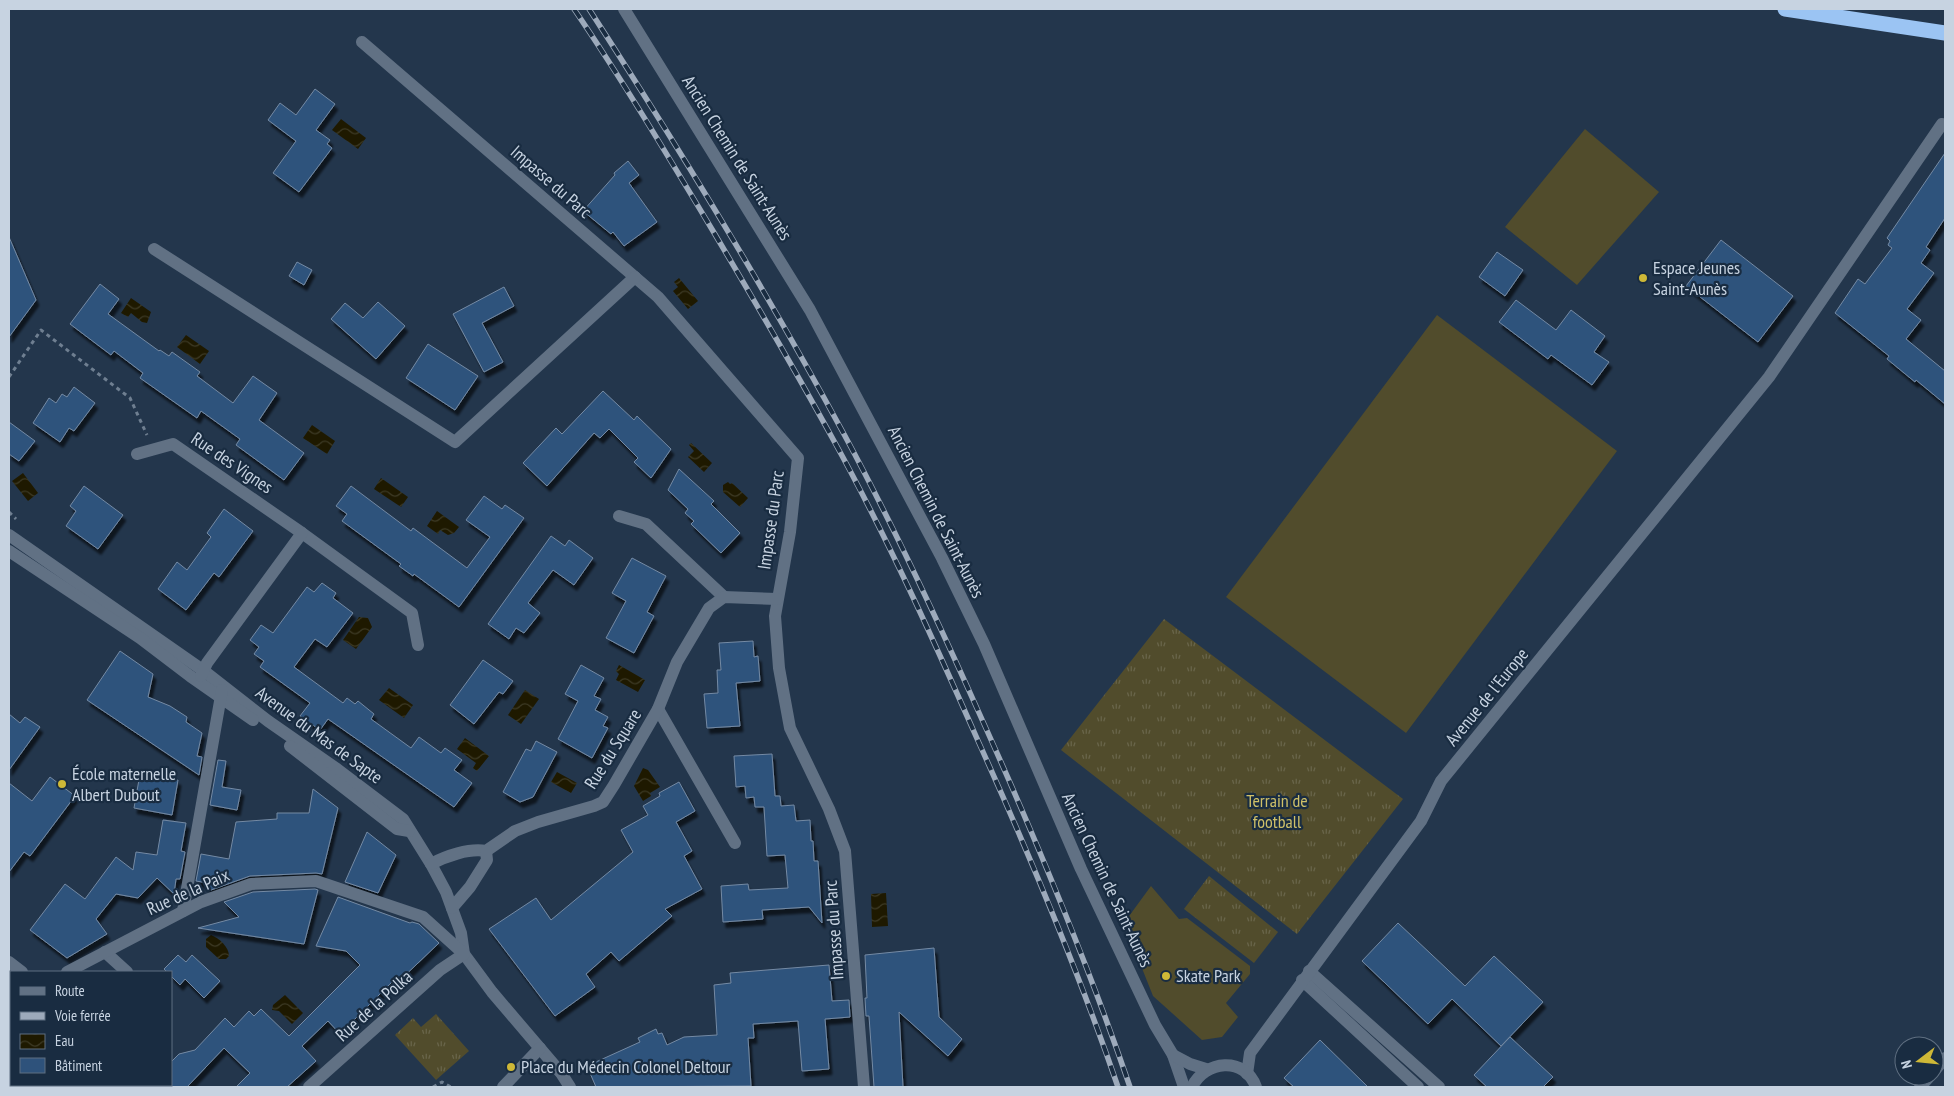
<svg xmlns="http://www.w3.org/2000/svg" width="1954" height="1096" viewBox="0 0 1954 1096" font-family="'PT Sans Narrow',sans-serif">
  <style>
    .grass { fill: url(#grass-tufts) }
    .garden { fill: #514c2c }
    .water { fill: url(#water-waves) }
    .building { fill: #2e527b; stroke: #748aa4; filter: url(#shadow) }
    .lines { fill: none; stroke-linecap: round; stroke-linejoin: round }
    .path { stroke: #6f7f91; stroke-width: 3; stroke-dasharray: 4 4; stroke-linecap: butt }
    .minor { stroke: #617184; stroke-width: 12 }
    .highway { stroke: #9bc4f3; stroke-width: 15 }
    .rail-casing { stroke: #9daabb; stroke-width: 5.5 }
    .rail { stroke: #192c41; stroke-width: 4; stroke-dasharray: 11; stroke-linecap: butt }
    .poi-dot { fill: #ceb837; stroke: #192c41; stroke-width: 2 }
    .labels { text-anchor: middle; stroke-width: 4.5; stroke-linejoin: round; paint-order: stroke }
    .street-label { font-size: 18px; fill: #c7d3e1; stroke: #192c41 }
    .poi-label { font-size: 18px; fill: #c7d3e1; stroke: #192c41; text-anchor: start }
    .park-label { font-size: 18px; fill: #cfc068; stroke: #192c41 }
  </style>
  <defs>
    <pattern id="grass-tufts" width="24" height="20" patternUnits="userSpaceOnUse" patternTransform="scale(1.25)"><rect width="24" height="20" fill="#514c2c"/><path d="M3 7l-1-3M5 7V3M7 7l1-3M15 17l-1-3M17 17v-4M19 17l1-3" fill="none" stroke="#69654a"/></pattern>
    <pattern id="water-waves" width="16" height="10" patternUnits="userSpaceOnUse" patternTransform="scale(1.25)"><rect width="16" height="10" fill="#1e1900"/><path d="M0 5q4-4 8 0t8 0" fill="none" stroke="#3d3a25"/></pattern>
    <filter id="shadow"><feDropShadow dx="3" dy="5.5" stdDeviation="1" flood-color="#0009"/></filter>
  </defs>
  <rect width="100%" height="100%" fill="#23364c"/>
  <!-- grass -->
  <g class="grass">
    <polygon points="1164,619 1403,799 1297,934 1061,750"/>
    <polygon points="1209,876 1278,932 1254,963 1184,909"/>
    <polygon points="436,1014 469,1051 436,1080 395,1035 413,1018 421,1027"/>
  </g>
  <!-- garden -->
  <g class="garden">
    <polygon points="1585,129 1659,192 1577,285 1505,227"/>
    <polygon points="1437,315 1617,451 1406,733 1226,597"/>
    <polygon points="1151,886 1179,919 1187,918 1250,966 1250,974 1226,1003 1238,1017 1222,1037 1202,1040 1153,996 1124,923"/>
  </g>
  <!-- water -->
  <g class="water">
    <polygon points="341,119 366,138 358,149 332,130"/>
    <polygon points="679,278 698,301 688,309 673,291 678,287 674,282"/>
    <polygon points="131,298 151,312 147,323 142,322 131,313 128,317 121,313"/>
    <polygon points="186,335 209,351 200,364 177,347"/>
    <polygon points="312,425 335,441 327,454 303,438"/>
    <polygon points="691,443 712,463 704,472 688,457 694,451 689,445"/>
    <polygon points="23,473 38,493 28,501 12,481"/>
    <polygon points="381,478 408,497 401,507 374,489"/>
    <polygon points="728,482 730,484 732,483 748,498 740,507 723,492 723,485"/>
    <polygon points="437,511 459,527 454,533 448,535 440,530 438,534 427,526"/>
    <polygon points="359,617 368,618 372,627 356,649 343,640"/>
    <polygon points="619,665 645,680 638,692 616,680 619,674 616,671"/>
    <polygon points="389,688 413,705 404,718 379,700"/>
    <polygon points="525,690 539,699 521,724 508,715"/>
    <polygon points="465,738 489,756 477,771 473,768 476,763 457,749"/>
    <polygon points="643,768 648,770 660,787 650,793 651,796 643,801 634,786"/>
    <polygon points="557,772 577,783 571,793 551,782"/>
    <polygon points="886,893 888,926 872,927 871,894"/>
    <path d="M211 935C219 938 229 947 229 956L226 959H219L206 947V939Z"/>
    <polygon points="285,995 303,1013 292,1024 279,1011 272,1010 273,1005"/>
  </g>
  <!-- building -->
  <g class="building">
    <polygon points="315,89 335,104 316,130 330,140 327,144 332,148 299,192 273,173 296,141 268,120 280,103 296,115"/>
    <polygon points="1945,153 1945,218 1926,247 1930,250 1921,263 1934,273 1907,309 1921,320 1906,339 1945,371 1945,404 1916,380 1915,382 1887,359 1889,356 1835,313 1858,279 1865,284 1892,248 1888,245 1890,241 1887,238"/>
    <polygon points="628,161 639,175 629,183 657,222 624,246 613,232 611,234 583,211 615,175 614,173"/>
    <polygon points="9,237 36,300 9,337"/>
    <polygon points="1721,240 1793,296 1758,342 1686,286"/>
    <polygon points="1497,252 1523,270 1505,296 1479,277"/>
    <polygon points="297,262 312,270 304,285 289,276"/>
    <polygon points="100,284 119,299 108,314 159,351 160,350 169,356 172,352 200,372 197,376 233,403 253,376 277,393 259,420 304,453 284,480 236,445 240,439 201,411 197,418 140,378 143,373 114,351 111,355 70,324"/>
    <polygon points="504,287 514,306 482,323 503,362 484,372 453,314"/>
    <polygon points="1516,300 1556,330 1571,310 1605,336 1594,352 1609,362 1592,385 1551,355 1548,359 1499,322"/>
    <polygon points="378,302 405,326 376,359 331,319 345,303 363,318"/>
    <polygon points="428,344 478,376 455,410 406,378"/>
    <polygon points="74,387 95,403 74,431 69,428 60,442 33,423 49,398 56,403 62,394 67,397"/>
    <polygon points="603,391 634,420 637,416 671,449 651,478 634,462 638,458 609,429 600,438 594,433 547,486 523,463 556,428 562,434"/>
    <polygon points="9,422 35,441 19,461 9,454"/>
    <polygon points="679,469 714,501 711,504 740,533 721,553 691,524 694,521 685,513 688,509 668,490"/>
    <polygon points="84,486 123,515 98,549 66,526 76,511 70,506"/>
    <polygon points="351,486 411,531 413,528 467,568 490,537 466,520 484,496 502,509 505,505 524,518 459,607 414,574 413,576 399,566 401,564 342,521 347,514 336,506"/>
    <polygon points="224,509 253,531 219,577 214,573 186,610 158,589 177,562 187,570 211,537 207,533"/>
    <polygon points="551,536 565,546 569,540 593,558 574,585 553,570 528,603 540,613 524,633 516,628 509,639 488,624"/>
    <polygon points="632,558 666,576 647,612 654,616 634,653 606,638 626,601 612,593"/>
    <polygon points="322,583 336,593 333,598 353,613 327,647 315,639 294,667 343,703 347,698 355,704 358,701 374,714 371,719 411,748 419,737 441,753 445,748 462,760 454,770 472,783 454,807 328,719 320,730 300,716 310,703 260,667 264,661 254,654 259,647 250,640 261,625 273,633 307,587 314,592"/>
    <polygon points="753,641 754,657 758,656 760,681 736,683 740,726 707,728 704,694 718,693 717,670 721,670 719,643"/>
    <polygon points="120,651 153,674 148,697 170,706 187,717 186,722 202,733 197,756 202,757 199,775 87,700"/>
    <polygon points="483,660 513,681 503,694 499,692 474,724 450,705"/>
    <polygon points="581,665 604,678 594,696 601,699 595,710 608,717 603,726 608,728 592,758 558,739 578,701 565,694"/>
    <polygon points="9,714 20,723 25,717 40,727 9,770"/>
    <polygon points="536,741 557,752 533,797 520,802 503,792 526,749 531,751"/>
    <polygon points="772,754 775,796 780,796 781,806 794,805 796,821 810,820 811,841 813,841 814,861 818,861 822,923 809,907 762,910 763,919 723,922 721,886 748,884 749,890 788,888 785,855 767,856 764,807 755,807 754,797 746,798 745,786 736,787 734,756"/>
    <polygon points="218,760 226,761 222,787 241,790 237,810 210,805"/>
    <polygon points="140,774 178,780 172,815 134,808"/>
    <polygon points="50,777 75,796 30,856 24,852 9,872 9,783 32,801"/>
    <polygon points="679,782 695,811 676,822 692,851 684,856 702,889 665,909 672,916 619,961 611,952 586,974 595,987 555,1016 489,929 536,898 551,920 633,852 621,830 648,815 643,806 660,796 659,793"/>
    <polygon points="313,789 338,808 322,874 316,873 250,876 211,890 202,882 196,881 201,854 229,859 236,822 277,819 277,813 309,813"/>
    <polygon points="163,820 186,823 181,851 185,852 180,879 176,879 174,894 157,878 138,898 116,894 96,919 107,934 67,958 30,930 65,884 85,899 116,857 133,870 136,852 157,855"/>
    <polygon points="367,832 396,855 378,893 345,882"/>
    <polygon points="315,889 318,890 304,944 198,928 239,917 224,902 253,892"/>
    <polygon points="338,897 410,923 412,922 419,924 439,943 396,984 393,981 340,1034 328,1021 302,1046 316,1061 287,1087 236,1087 250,1073 224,1048 187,1087 171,1087 171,1062 179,1054 195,1050 225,1018 234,1027 249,1011 254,1016 261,1009 289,1036 360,965 346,951 316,946"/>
    <polygon points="1398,923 1465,986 1494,956 1543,1002 1501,1046 1452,999 1428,1024 1362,961"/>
    <polygon points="934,948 939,1017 962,1039 948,1056 899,1012 903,1087 874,1087 869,1016 866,1016 865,998 867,998 865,955"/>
    <polygon points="178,955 186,962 192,955 220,981 204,998 185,979 180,985 171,976 171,972 167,972 164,969"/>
    <polygon points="829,965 832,1001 849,1000 850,1017 825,1019 829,1069 802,1071 798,1021 753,1024 754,1038 748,1038 751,1086 596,1087 587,1066 640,1042 638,1038 656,1029 658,1034 662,1033 667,1045 684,1037 717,1035 714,985 731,983 730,973"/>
    <polygon points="1510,1037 1553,1077 1543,1087 1487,1087 1474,1075"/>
    <polygon points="1320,1040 1368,1087 1294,1087 1284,1078"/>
  </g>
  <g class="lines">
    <!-- path -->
    <g class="path">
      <polyline points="9,377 41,330 130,398 147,435"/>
      <polyline points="9,512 16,519"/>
      <polyline points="433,1087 442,1082 451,1087"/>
    </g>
    <!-- minor -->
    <g class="minor">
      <polyline points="624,9 810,310 942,558 984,644 1081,869 1155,1025 1173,1055 1184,1087"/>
      <polyline points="362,42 658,297 798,458 790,532 775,616 779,668 790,728 829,809 845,851 864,1087"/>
      <polyline points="154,249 455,442 635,277"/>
      <polyline points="137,454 173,444 302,533 412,613 418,645"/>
      <polyline points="619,516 646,524 724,597"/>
      <polyline points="9,535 204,671 268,721 337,769 403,819 431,864 446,892 461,933 464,954 492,992 561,1073 570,1087"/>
      <polyline points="9,551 140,638 190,676 253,720"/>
      <polyline points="201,676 207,663 302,533"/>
      <polyline points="658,709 735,843"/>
      <polyline points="290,746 397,829 409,831"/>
      <path d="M431 864C446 856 469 848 486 851L515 831 538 822 594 806 603 802 614 785 658 709 677 662 709 608 724 597 777 599"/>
      <polyline points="452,908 470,887 487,860 486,851"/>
      <polyline points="183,911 222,690"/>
      <polyline points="105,952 127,972"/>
      <polyline points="9,962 22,972"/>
      <polyline points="1309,971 1439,1087"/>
      <polyline points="67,972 201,902 251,884 316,881 423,917 464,954 440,970 309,1087"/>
      <polyline points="1302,980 1418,1087"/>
      <polyline points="9,1017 11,1015"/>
      <polyline points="1173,1055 1190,1064 1206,1069"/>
      <polyline points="1934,1071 1945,1058"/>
      <polyline points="1247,1074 1250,1053 1421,821 1441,781 1769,377 1942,124"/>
      <polyline points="503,1087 540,1048"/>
      <path d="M1192 1087C1205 1060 1245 1056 1256 1087"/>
      <polyline points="1920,1087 1930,1076"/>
    </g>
    <!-- highway -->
    <polyline class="highway" points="1785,9 1945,33"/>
    <defs>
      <g id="rail">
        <path d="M574 9C623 81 668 156 713 231 754 300 795 370 834 441 888 539 934 641 979 743 1030 856 1078 970 1118 1087"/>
        <path d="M589 9C679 148 766 290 845 436 894 527 938 621 980 715 1035 837 1087 961 1130 1087"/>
      </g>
    </defs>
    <!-- rail casing -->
    <use href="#rail" class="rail-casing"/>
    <!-- rail -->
    <use href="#rail" class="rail"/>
  </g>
  <!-- markers -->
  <g class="poi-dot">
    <circle cx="1643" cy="278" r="5"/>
    <circle cx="62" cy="784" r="5"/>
    <circle cx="1166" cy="976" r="5"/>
    <circle cx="511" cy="1067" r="5"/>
  </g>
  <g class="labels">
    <!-- street labels -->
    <g class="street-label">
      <text transform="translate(737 158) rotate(58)" y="6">Ancien Chemin de Saint-Aunès</text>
      <text transform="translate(551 182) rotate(41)" y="6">Impasse du Parc</text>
      <text transform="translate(232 463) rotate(34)" y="6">Rue des Vignes</text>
      <text transform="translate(936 512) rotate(63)" y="6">Ancien Chemin de Saint-Aunès</text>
      <text transform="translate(771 520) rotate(-82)" y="6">Impasse du Parc</text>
      <text transform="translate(1487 697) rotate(-51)" y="6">Avenue de l'Europe</text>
      <text transform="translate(319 735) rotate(36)" y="6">Avenue du Mas de Sapte</text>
      <text transform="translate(613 749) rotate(-58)" y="6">Rue du Square</text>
      <text transform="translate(1107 880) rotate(65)" y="6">Ancien Chemin de Saint-Aunès</text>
      <text transform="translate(188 892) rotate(-24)" y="6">Rue de la Paix</text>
      <text transform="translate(834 930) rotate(-94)" y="6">Impasse du Parc</text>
      <text transform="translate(374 1006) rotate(-42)" y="6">Rue de la Polka</text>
    </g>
    <!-- poi labels -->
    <g class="poi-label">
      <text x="1653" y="274">Espace Jeunes<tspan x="1653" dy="21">Saint-Aunès</tspan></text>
      <text x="72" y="780">École maternelle<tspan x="72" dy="21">Albert Dubout</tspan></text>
      <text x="1176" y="982">Skate Park</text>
      <text x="521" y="1073">Place du Médecin Colonel Deltour</text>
    </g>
    <!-- park labels -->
    <g class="park-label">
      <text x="1277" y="807">Terrain de<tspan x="1277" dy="21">football</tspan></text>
    </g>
  </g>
  <!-- border -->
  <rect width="1954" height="1096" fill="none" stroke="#c7d3e1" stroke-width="20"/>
  <!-- legend -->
  <rect x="10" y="971" width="162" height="115" fill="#192c41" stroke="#5f6f81"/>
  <rect x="20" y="987" width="25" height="8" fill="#617184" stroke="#5f6f81"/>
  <text x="55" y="996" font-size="15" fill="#c7d3e1">Route</text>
  <rect x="20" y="1012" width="25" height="8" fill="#9daabb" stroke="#5f6f81"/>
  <text x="55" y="1021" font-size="15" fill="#c7d3e1">Voie ferrée</text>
  <rect x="20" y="1034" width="25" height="15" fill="url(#water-waves)" stroke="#5f6f81"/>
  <text x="55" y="1046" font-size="15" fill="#c7d3e1">Eau</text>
  <rect x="20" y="1058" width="25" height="15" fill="#2e527b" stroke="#5f6f81"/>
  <text x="55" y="1071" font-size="15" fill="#c7d3e1">Bâtiment</text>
  <!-- north arrow -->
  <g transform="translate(1919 1061) rotate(254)"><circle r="24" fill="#192c41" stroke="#5f6f81"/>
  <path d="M0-4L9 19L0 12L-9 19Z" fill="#ceb837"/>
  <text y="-8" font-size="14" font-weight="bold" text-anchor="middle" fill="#c7d3e1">N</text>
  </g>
</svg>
